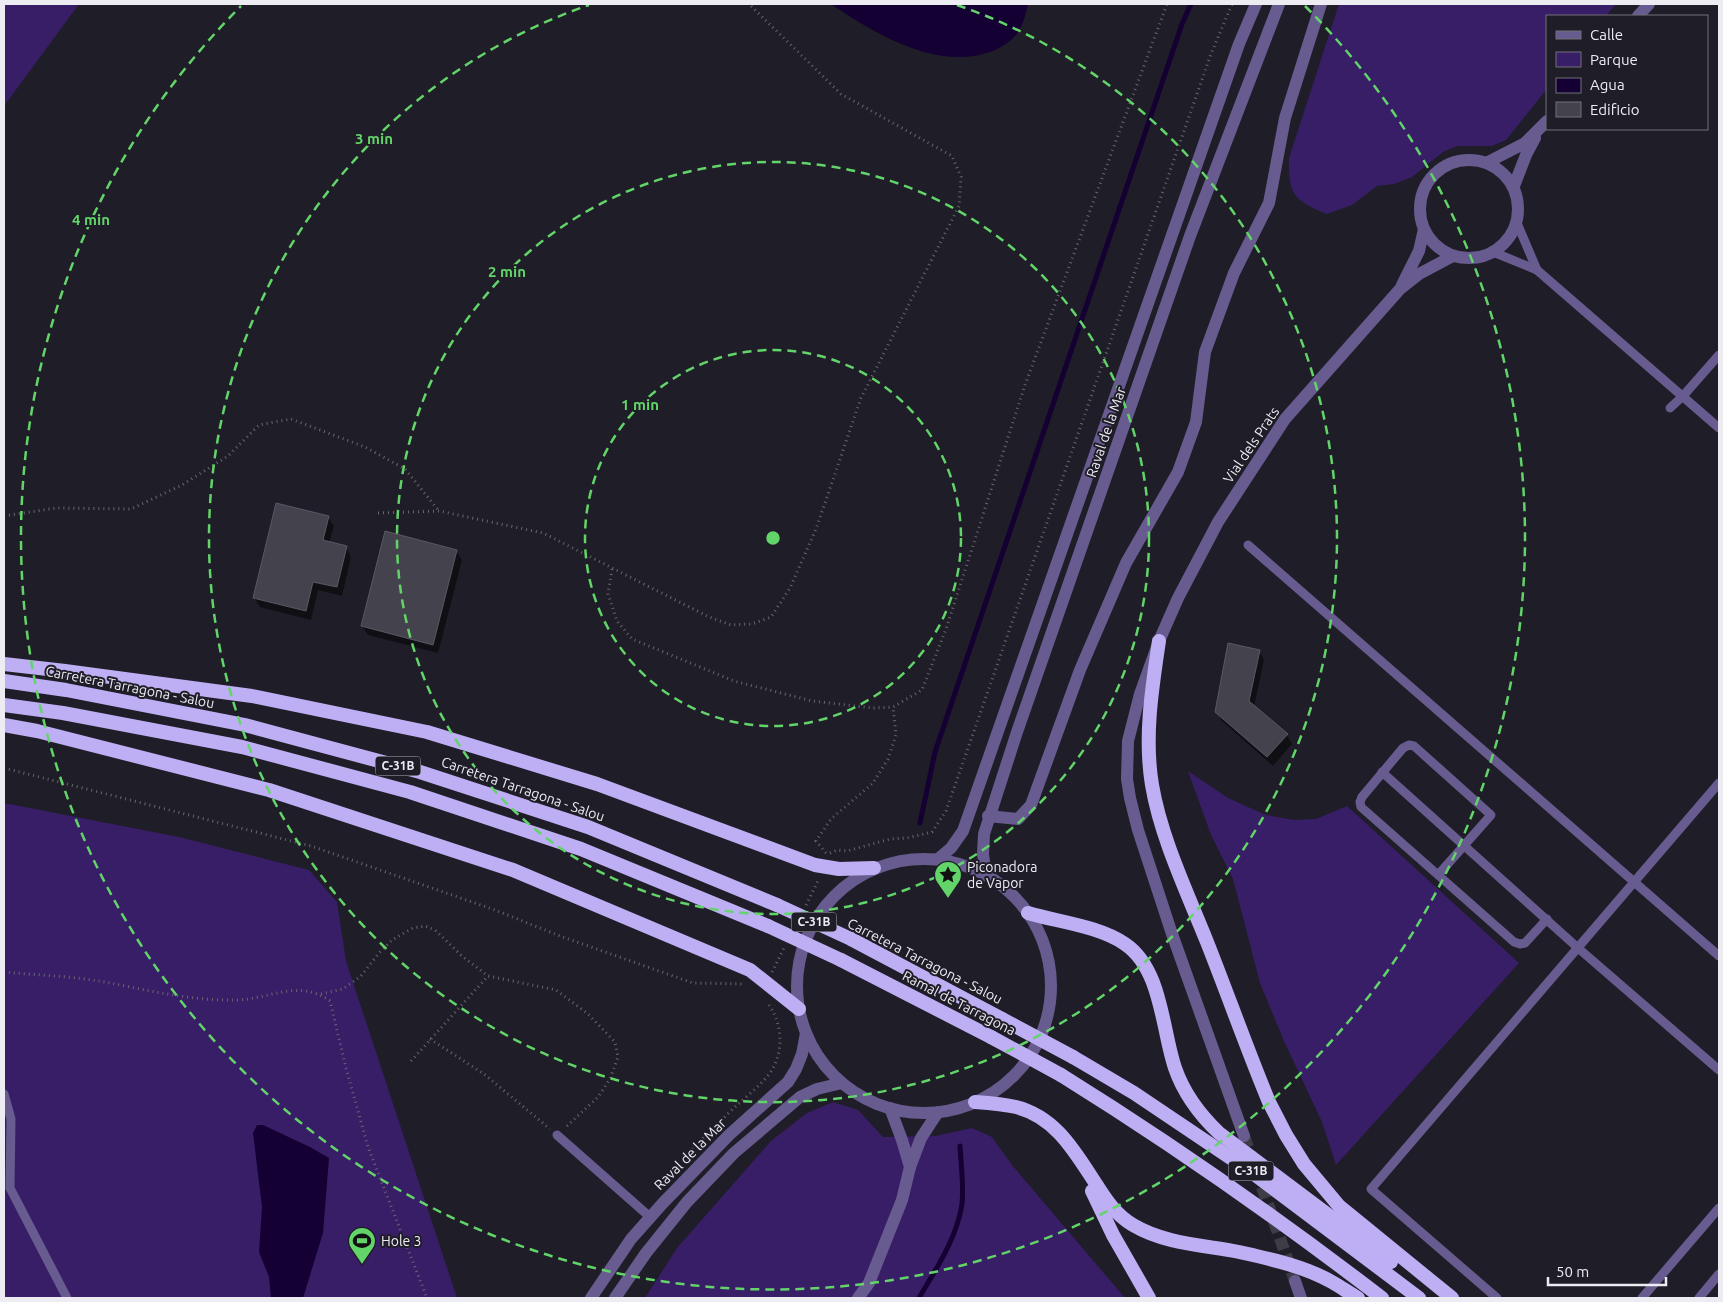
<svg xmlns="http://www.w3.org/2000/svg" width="1723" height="1302" viewBox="0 0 1723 1302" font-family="Ubuntu,sans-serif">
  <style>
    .green { fill: #381e67 }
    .water { fill: #140032 }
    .shadow { fill: #0007 }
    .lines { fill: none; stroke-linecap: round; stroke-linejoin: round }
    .stream { stroke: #140032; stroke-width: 5 }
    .building { fill: #44424d; stroke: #5a5863 }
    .minor-tunnel { stroke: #3e3c46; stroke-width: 12; stroke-dasharray: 12 6; stroke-linecap: butt }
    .path { stroke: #68666f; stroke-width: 3; stroke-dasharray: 1 4; stroke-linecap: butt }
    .service { stroke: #685b8f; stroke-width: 9 }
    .pedestrian { stroke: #685b8f; stroke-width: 12 }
    .minor { stroke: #685b8f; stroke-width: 12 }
    .tertiary { stroke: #685b8f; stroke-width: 12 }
    .trunk { stroke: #beaef4; stroke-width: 14 }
    .trunk-bridge { stroke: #beaef4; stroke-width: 14 }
    .ring { fill: none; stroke: #62d469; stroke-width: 2.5; stroke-dasharray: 9 6 }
    .labels { text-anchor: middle; stroke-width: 4; stroke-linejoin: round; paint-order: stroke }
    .shield { fill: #1f1d27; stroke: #b0aeb6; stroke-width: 1 }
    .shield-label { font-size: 12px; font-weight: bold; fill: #eeecf3 }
    .street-label { font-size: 14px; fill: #eeecf3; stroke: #1f1d27 }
    .poi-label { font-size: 14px; fill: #eeecf3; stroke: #1f1d27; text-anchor: start }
    .centre { fill: #62d469; stroke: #1f1d27; stroke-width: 2.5 }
    .ring-label { font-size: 15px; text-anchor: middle; font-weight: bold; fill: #62d469; stroke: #1f1d27; stroke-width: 4; stroke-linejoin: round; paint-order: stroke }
  </style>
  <rect width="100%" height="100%" fill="#1f1d27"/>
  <!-- green -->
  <g class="green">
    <polygon points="4,4 79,4 4,106"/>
    <path d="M1339 4H1616L1606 16H1547V89L1506 140 1492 146H1457L1443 152 1412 177 1394 184 1377 186 1352 205 1327 214C1294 201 1288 194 1289 158Z"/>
    <polygon points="1188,771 1228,798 1266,815 1294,820 1316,819 1347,806 1519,963 1336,1165 1322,1122 1284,1041 1260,983 1233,879 1211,835"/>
    <polygon points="4,803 179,837 309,870 337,902 346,961 457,1298 4,1298"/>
    <polygon points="833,1102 858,1110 883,1137 935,1136 972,1128 992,1137 1012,1165 1125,1298 645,1298 677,1248 771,1141 807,1113"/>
  </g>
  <!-- water -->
  <g class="water">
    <path d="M831 4H1028C1026 12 1024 22 1020 29 1014 40 1001 48 990 52 936 71 874 33 831 4Z"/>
    <polygon points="257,1125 263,1125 310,1147 329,1158 323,1233 303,1298 271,1298 269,1277 259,1252 262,1207 253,1133"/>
  </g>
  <!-- shadow -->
  <g class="shadow">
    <polygon points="328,517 334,526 329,543 346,547 351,557 342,596 318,590 311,620 260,607 254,598"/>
    <polygon points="456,551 462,560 438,653 368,635 362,626"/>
    <polygon points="1259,651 1264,660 1254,707 1287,735 1292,744 1273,766 1222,721 1216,711"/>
  </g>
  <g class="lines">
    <!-- stream -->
    <g class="stream">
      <polyline points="920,823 935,752 1182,24 1191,4"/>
      <path d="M919 1298C936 1269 957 1238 962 1204 964 1186 961 1165 960 1146"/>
    </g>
  </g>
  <!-- building -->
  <g class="building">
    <polygon points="276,503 329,516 323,540 347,546 337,587 313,582 306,611 253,598"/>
    <polygon points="385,531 457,550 433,645 361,626"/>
    <polygon points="1228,643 1260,650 1249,701 1288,734 1267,757 1215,712"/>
  </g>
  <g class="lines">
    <!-- minor-tunnel -->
    <polyline class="minor-tunnel" points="1244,1136 1295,1281"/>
    <!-- path -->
    <g class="path">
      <polyline points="378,513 439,511 543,533 709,617 731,625 752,624 771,617 790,588 816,529 861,398 959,206 961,177 952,156 841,94 749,4"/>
      <polyline points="4,516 56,508 131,509 182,485 228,456 259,425 291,419 365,447 405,469 439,511"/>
      <polyline points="612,569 608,594 617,621 632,639 734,681 812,701 873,708 893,707 922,690 946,629 1025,385 1167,4"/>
      <polyline points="4,768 311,846 495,910 560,936 693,983 743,984"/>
      <polyline points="826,853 816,841 831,819 873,783 888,759 896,735 893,707"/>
      <polyline points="830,853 837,850 847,851 890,839 907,838 932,832 946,811 1211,54 1232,4"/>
      <polyline points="806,905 819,879"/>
      <path d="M4 972C35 975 68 976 99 981 144 989 188 1001 235 1000 268 1000 298 978 330 1001L346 1068 368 1147 427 1298"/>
      <polyline points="772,972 784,948"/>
      <polyline points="321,994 343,989 361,976 379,953 392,940 413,928 425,926 435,930 462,956 488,976 556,990 587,1013 615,1042 618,1057 610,1079 598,1097 566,1127"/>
      <polyline points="430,1039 484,1074 550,1129"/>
      <polyline points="411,1061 488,976"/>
      <path d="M669 1175C690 1150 713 1128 736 1106 747 1096 761 1085 770 1073 784 1053 783 1025 769 1005"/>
    </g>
    <!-- service -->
    <g class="service">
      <polyline points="1517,223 1537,270"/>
      <polyline points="1493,252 1537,270 1719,428"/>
      <polyline points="1670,408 1683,396 1719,355"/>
      <polyline points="1248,545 1719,956"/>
      <polyline points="1382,772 1578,948 1719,1070"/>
      <polyline points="1438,875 1491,815 1414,746 1409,745 1403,748 1362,797 1360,802 1361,807 1514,942 1520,944 1525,943 1547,919"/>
      <polyline points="4,1094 11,1119 10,1188 67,1298"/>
      <polyline points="557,1135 650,1217"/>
      <polyline points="1497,1298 1371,1189 1719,783"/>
      <polyline points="1642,1298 1719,1208"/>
      <polyline points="1699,1298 1719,1274"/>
    </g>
    <!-- pedestrian -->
    <polyline class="pedestrian" points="988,816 1018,819 1031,805 1080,670 1126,563 1178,472 1196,422 1205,352 1234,273 1269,203 1285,118 1321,4"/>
    <!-- minor -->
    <g class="minor">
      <polyline points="1638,16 1649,4"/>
      <circle cx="1469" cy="209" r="49"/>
      <polyline points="1488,162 1525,143 1547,121"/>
      <polyline points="1514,186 1526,155 1535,138"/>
      <polyline points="1402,285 1419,251 1424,229"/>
      <polyline points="1244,1136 1171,931 1138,830 1130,798 1127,779 1128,741 1140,694 1159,641 1178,598 1218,522 1285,419 1400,289 1419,274 1453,256"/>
      <polyline points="1295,1281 1301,1298"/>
      <polyline points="858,1298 869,1283 902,1200 910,1167"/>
    </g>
    <!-- tertiary -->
    <g class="tertiary">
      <polyline points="938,859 951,848 963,831 1239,44 1256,4"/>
      <circle cx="924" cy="986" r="127"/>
      <polyline points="986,875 983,854 984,834 1017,732 1190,236 1279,4"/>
      <polyline points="890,1108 902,1140 910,1167"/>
      <polyline points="910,1167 921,1138 938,1112"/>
      <polyline points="591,1298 631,1239 663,1203 729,1135 788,1082 796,1069 802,1054 806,1033"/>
      <polyline points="615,1298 646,1253 687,1202 734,1153 800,1097 817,1089 842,1083"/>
    </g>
    <!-- trunk -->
    <g class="trunk">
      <path d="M1159 641C1152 688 1144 737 1152 785 1161 838 1187 892 1207 942 1228 995 1247 1049 1269 1102L1286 1135 1304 1164 1339 1206 1452 1298"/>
      <polyline points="4,664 65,671 252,696 427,732 597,784 815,865 839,869 874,868"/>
      <polyline points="4,681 66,690 245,725 420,772 588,827 777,905"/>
      <polyline points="4,705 63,713 242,747 410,792 581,849 768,926"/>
      <polyline points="4,725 37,731 269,790 513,870 750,970 799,1009"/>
      <path d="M1028 913C1058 922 1099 926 1125 944 1162 969 1162 1030 1175 1068 1184 1094 1200 1115 1219 1133L1391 1262"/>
      <polyline points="851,939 1002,1019"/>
      <polyline points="841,960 991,1037"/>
      <polyline points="1073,1057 1134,1093 1250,1171 1419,1298"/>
      <path d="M1061 1075C1172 1144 1279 1219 1382 1298"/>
      <path d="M975 1102C989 1103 1003 1104 1016 1107 1056 1117 1075 1152 1096 1184 1106 1200 1116 1215 1133 1225 1165 1244 1204 1245 1239 1252 1270 1259 1304 1266 1332 1282 1341 1287 1349 1293 1358 1298"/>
      <polyline points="1092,1191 1113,1235 1149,1298"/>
    </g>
    <!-- trunk-bridge -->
    <g class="trunk-bridge">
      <polyline points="777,905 851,939"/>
      <polyline points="768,926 841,960"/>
      <polyline points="1002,1019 1073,1057"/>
      <polyline points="991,1037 1061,1075"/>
    </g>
  </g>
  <!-- distance rings -->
  <g class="ring">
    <circle cx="773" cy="538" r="188"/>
    <circle cx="773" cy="538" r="376"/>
    <path d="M957 5A564 564 0 1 1 589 5"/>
    <path d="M1305 6A752 752 0 1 1 241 6"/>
  </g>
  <!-- icons -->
  <defs>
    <symbol id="sight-pin" viewBox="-11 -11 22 30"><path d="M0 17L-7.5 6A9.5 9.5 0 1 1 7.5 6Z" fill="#62d469" stroke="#1f1d27"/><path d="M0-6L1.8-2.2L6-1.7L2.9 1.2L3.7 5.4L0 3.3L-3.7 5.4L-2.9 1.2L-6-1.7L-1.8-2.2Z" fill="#111"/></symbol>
    <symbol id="stadium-pin" viewBox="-11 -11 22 30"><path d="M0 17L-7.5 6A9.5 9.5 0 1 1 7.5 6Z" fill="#62d469" stroke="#1f1d27"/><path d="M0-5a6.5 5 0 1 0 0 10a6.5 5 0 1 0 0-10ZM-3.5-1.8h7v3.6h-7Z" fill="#111"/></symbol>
  </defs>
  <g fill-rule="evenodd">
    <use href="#sight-pin" x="932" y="859" width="32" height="43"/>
    <use href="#stadium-pin" x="346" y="1225" width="32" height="43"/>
  </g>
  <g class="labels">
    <!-- shield labels -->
    <g class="shield">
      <rect x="375.5" y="756.5" width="45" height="19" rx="4"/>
      <rect x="791.5" y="912.5" width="45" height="19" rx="4"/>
      <rect x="1228.5" y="1161.5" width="45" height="19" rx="4"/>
    </g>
    <g class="shield-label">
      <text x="398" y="770">C-31B</text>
      <text x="814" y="926">C-31B</text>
      <text x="1251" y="1175">C-31B</text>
    </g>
    <!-- street labels -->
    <g class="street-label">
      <text transform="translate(1106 432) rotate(-71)" y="5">Raval de la Mar</text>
      <text transform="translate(1251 445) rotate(-56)" y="5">Vial dels Prats</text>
      <text transform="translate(130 687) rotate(11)" y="5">Carretera Tarragona - Salou</text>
      <text transform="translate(523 789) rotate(19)" y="5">Carretera Tarragona - Salou</text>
      <text transform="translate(925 961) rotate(27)" y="5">Carretera Tarragona - Salou</text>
      <text transform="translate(959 1003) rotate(27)" y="5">Ramal de Tarragona</text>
      <text transform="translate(690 1154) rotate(-45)" y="5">Raval de la Mar</text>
    </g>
    <!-- poi labels -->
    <g class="poi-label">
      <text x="967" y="872">Piconadora<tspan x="967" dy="16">de Vapor</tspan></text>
      <text x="381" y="1246">Hole 3</text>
    </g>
  </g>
  <circle cx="773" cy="538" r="8" class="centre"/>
  <g class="ring-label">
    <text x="374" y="144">3 min</text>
    <text x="91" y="225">4 min</text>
    <text x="507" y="277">2 min</text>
    <text x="640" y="410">1 min</text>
  </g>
  <!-- border -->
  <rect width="1723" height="1302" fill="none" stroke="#eeecf3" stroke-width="10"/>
  <!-- legend -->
  <rect x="1546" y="15" width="162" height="115" fill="#1f1d27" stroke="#727079"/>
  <rect x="1556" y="31" width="25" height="8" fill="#685b8f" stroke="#727079"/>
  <text x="1590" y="40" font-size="15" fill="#eeecf3">Calle</text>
  <rect x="1556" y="52" width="25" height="15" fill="#381e67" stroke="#727079"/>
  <text x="1590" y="65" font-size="15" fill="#eeecf3">Parque</text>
  <rect x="1556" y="78" width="25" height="15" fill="#140032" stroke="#727079"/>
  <text x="1590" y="90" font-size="15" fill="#eeecf3">Agua</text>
  <rect x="1556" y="102" width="25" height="15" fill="#44424d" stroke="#727079"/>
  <text x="1590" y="115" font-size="15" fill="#eeecf3">Edificio</text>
  <!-- scale -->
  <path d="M1548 1277v8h118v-8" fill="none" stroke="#eeecf3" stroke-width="2.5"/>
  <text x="1556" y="1277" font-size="15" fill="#eeecf3" stroke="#1f1d27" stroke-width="4" paint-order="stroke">50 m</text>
</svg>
